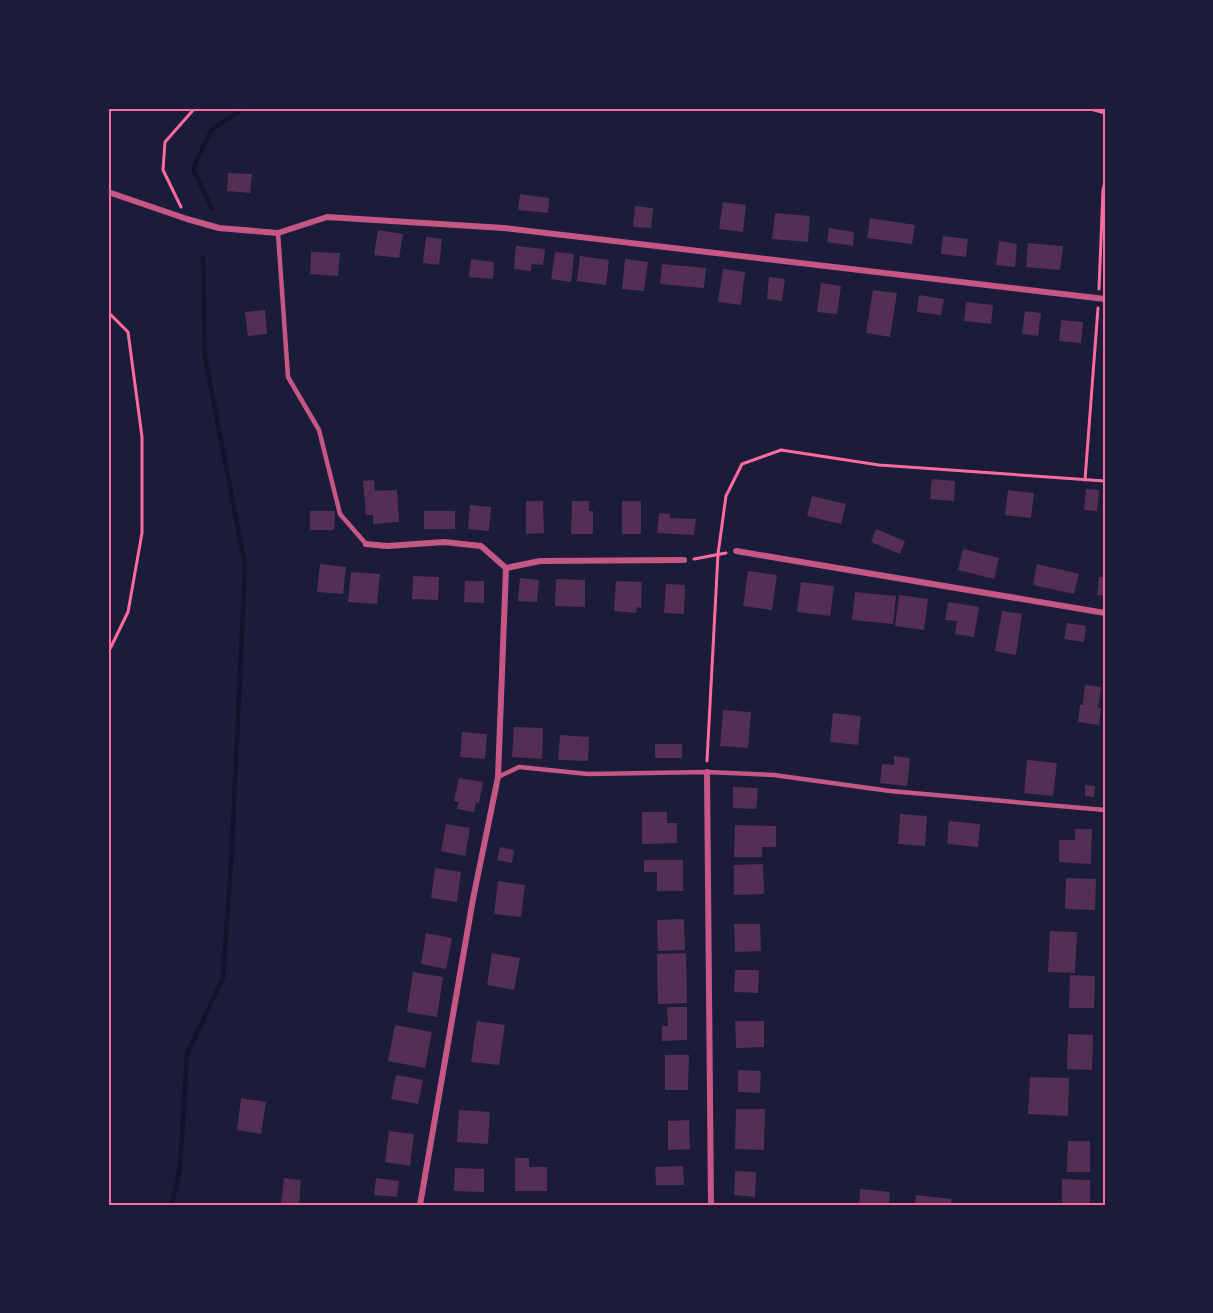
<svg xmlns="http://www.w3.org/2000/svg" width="1213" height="1313" viewBox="0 0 1213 1313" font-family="'IBM Plex Sans',sans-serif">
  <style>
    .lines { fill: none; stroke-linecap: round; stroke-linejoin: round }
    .stream { stroke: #12122b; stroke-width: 4.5 }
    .building { fill: #542f53 }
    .path { stroke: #ff6b9d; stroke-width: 3 }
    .service { stroke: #c65784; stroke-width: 4.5 }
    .minor { stroke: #c65784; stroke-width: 6 }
    .neatline { fill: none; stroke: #ff6b9d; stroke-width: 2 }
  </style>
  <rect width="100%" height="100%" fill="#1b1b3a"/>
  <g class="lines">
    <!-- stream -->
    <g class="stream">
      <polyline points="212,209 193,168 212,129 245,108"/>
      <polyline points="172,1204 180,1168 187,1054 223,978 232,847 245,565 205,357 203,258"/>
    </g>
  </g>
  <!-- building -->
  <g class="building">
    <polygon points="228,173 252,174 250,193 227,191"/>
    <polygon points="520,194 549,198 548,213 518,210"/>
    <polygon points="723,202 746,205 743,232 719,229"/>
    <polygon points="635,206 653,208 651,228 633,227"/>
    <polygon points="775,213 810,216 808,242 772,239"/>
    <polygon points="870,218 915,225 912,244 867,238"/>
    <polygon points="829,228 854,232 853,246 827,242"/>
    <polygon points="378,230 403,234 399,258 374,255"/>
    <polygon points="943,236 968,239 966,257 941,254"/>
    <polygon points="426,237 442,239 439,265 423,263"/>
    <polygon points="999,241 1017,244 1015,267 996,265"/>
    <polygon points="1028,243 1063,246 1060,270 1026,267"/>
    <polygon points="516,246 545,249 543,265 532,264 531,271 514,269"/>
    <polygon points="311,252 340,253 338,276 310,274"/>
    <polygon points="555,252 574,254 571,282 551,279"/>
    <polygon points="580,256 609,260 606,285 577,281"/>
    <polygon points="471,259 494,262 493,279 469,277"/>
    <polygon points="625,259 648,262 644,291 622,289"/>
    <polygon points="662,264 706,268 704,288 660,284"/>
    <polygon points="723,269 745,272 741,305 718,302"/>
    <polygon points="769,277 785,279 782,301 767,299"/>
    <polygon points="821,283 841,286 837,314 817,312"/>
    <polygon points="873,290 897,293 890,337 866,333"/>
    <polygon points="919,295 944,299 941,315 917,312"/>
    <polygon points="966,302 993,305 991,324 964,321"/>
    <polygon points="265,310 267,334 248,336 245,312"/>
    <polygon points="1025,311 1041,313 1038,336 1022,334"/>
    <polygon points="1061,320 1083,322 1081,343 1059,341"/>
    <polygon points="932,479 955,481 954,501 930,499"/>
    <polygon points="374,480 375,491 397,490 399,522 373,524 373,515 366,515 363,481"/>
    <polygon points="1086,489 1099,490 1097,511 1084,510"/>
    <polygon points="1008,490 1034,493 1031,518 1005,515"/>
    <polygon points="812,496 846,504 841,524 807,516"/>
    <polygon points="526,501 543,501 544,533 526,534"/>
    <polygon points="572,501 589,501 589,511 593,511 593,534 571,534"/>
    <rect x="622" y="501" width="19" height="33"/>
    <polygon points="470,505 491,507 489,531 468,529"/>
    <polygon points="310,511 335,511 334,530 310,530"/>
    <rect x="424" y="511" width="31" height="18"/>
    <polygon points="659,513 670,514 670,518 696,519 694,535 657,533"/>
    <polygon points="876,529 905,541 900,554 871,542"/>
    <polygon points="963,549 999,558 994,579 958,570"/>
    <polygon points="320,564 346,567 343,594 317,592"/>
    <polygon points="1037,564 1079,574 1074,594 1033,585"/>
    <polygon points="748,571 777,575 772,610 743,606"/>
    <polygon points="351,572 380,574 377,604 348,602"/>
    <polygon points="413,576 439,577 438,600 412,599"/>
    <polygon points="1099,577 1105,577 1105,596 1097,595"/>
    <polygon points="520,578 539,580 537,602 518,601"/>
    <polygon points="556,579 585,580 585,607 555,606"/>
    <polygon points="465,581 484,581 484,603 464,602"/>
    <polygon points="616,581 642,582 641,608 637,607 636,613 614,611"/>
    <polygon points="801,582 834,586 830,616 797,612"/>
    <polygon points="666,584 685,585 684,614 664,613"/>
    <polygon points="855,592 896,596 893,624 852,620"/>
    <polygon points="899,595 928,599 924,630 895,626"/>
    <polygon points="948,602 979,607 974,637 955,634 957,621 945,620"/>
    <polygon points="1002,611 1022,614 1016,655 995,651"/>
    <polygon points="1067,623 1086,626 1084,642 1064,639"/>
    <polygon points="1085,685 1101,687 1098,708 1101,708 1099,725 1078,722 1080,705 1083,705"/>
    <polygon points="723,710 751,712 748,748 720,746"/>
    <polygon points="833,713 861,716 858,745 830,742"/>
    <polygon points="514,727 543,728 542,759 512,757"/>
    <polygon points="462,732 487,734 485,759 460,757"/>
    <polygon points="560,735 589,737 588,761 558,760"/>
    <rect x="655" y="744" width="27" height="14"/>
    <polygon points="894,756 910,758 907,786 880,783 882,764 894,765"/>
    <polygon points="1027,760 1057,763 1053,796 1024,793"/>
    <polygon points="459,778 483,782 479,803 476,802 474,812 457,809 459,802 454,801"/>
    <polygon points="1085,785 1095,786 1094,797 1085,796"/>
    <polygon points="733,787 758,788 756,809 733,808"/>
    <polygon points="642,812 667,812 667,823 677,823 677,843 642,844"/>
    <polygon points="900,814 927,816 925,846 898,844"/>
    <polygon points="949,821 980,824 978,847 947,844"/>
    <polygon points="446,824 470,828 465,856 441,851"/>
    <polygon points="735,825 776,826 776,847 762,847 762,857 734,857"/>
    <polygon points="1075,829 1092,829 1091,864 1059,862 1059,840 1075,840"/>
    <polygon points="500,847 514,850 512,863 497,860"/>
    <polygon points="644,860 683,860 683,891 657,891 657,872 644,872"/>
    <polygon points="763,864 764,894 734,895 734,865"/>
    <polygon points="435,868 461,872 457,902 431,898"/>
    <polygon points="1066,878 1096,879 1095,910 1065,909"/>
    <polygon points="498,881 525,885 521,917 494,914"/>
    <polygon points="684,919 685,950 658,951 657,920"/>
    <polygon points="734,924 760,924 761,951 735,952"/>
    <polygon points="1050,931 1077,932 1075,973 1048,972"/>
    <polygon points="426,933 452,938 446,969 421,964"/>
    <polygon points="492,953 520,958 514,990 487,985"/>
    <polygon points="686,953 687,1003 658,1004 657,954"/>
    <polygon points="735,970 759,970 758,993 734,992"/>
    <polygon points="413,972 443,977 437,1017 407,1012"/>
    <polygon points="1070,975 1095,976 1094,1008 1069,1008"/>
    <polygon points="667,1007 687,1007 687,1040 662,1041 662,1026 668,1026"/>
    <polygon points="477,1021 505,1025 499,1065 471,1062"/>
    <polygon points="735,1021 764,1021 764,1047 736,1048"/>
    <polygon points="395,1025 432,1032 425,1068 388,1061"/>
    <polygon points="1068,1034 1093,1035 1092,1070 1067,1069"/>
    <polygon points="665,1055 689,1055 688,1090 665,1090"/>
    <polygon points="738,1070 761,1071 760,1093 738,1092"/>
    <polygon points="396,1075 423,1080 418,1104 391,1099"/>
    <polygon points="1030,1077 1069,1078 1068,1116 1028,1114"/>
    <polygon points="241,1098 266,1102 261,1134 237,1130"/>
    <polygon points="736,1109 765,1109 764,1150 735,1149"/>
    <polygon points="459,1110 490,1112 488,1144 457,1142"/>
    <polygon points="689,1120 690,1149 668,1150 668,1121"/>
    <polygon points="389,1131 414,1134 410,1166 385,1162"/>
    <polygon points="1068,1141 1090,1141 1090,1172 1067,1172"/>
    <polygon points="515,1158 529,1158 529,1167 547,1167 547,1191 515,1191"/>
    <polygon points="683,1166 684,1185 656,1185 655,1167"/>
    <polygon points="455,1168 484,1169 484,1192 454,1191"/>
    <polygon points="735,1171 756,1172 755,1197 734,1195"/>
    <polygon points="284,1178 301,1180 299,1205 281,1204"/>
    <polygon points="376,1178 399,1181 397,1197 374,1195"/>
    <polygon points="1062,1179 1090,1180 1090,1205 1062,1205"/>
    <polygon points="860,1189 890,1192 889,1205 859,1205"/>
    <polygon points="916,1195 951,1199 951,1205 915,1205"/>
  </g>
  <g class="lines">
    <!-- path -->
    <g class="path">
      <polyline points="1087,108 1105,113"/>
      <polyline points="181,207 163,170 165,142 195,108"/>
      <polyline points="1099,289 1103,190 1105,182"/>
      <polyline points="108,312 128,332 142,437 142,533 128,612 108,653"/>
      <polyline points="1085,480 1098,308"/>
      <polyline points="694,559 726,553"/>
      <polyline points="707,761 718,554 726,496 742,464 781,450 879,465 1105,481"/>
    </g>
    <!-- service -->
    <g class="service">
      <polyline points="278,233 288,377 319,430 340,514 366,544"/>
      <polyline points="498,777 519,767 588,774 707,772 774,775 890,791 1105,810"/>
      <polyline points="108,1205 112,1205"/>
    </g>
    <!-- minor -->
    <g class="minor">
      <polyline points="108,192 187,219 219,228 278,233 327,217 504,228 1105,299"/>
      <polyline points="366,544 387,546 444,542 481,546 506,568 540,561 684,560"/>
      <polyline points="736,551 1105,613"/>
      <polyline points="707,772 711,1205"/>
      <polyline points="420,1205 473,899 498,777 506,568"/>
    </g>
  </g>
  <!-- border -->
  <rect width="1213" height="1313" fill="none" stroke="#1b1b3a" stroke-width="219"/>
  <rect x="110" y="110" width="994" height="1094" class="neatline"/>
</svg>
